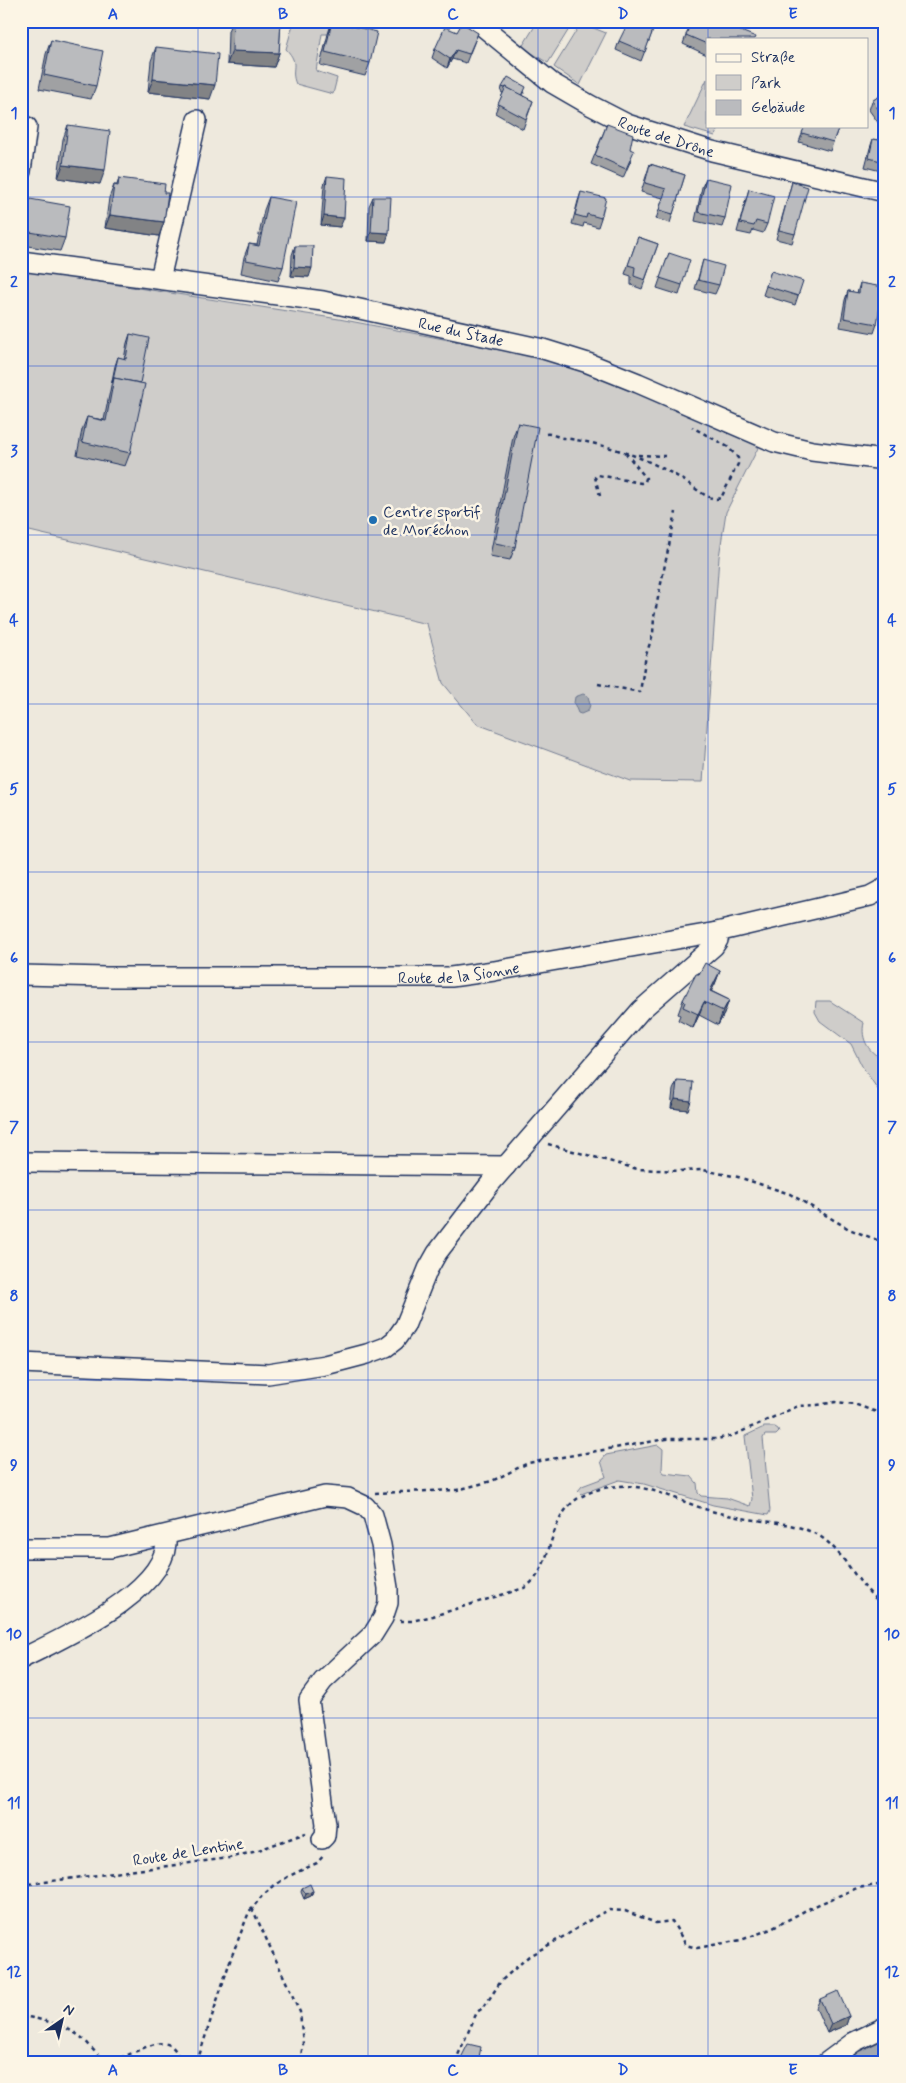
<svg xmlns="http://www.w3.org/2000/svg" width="906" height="2083" viewBox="0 0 906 2083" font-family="Mynerve,sans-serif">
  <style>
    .green { fill: #cfcdca; stroke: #757e94 }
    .water { fill: #a2a7af; stroke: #6c778f }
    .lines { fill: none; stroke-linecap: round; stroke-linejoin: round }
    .river { stroke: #a2a7af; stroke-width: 28 }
    .minor-casing { stroke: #1b2f5e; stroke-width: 22 }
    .path { stroke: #1b2f5e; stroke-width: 2.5; stroke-dasharray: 4 4; stroke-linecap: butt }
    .minor { stroke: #fcf5e5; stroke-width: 19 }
    .wall { fill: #a0a1a3; stroke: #1b2f5e }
    .shaded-wall { fill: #828385; stroke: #1b2f5e }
    .building { fill: #babbbe; stroke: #1b2f5e }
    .grid { fill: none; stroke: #1d4ed8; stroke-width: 1; stroke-opacity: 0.55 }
    .poi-dot { fill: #1f6fb2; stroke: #fcf5e5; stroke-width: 2 }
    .labels { text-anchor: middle; stroke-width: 5; stroke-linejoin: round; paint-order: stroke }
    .street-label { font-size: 16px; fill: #1b2f5e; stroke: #fcf5e5 }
    .poi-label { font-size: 16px; fill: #1b2f5e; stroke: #fcf5e5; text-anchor: start }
    .neatline { fill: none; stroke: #1d4ed8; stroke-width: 2 }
    .grid-label { font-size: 16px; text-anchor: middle; font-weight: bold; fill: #1d4ed8 }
  </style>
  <rect width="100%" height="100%" fill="#eee9dd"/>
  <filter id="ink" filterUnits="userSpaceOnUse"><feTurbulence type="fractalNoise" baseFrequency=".02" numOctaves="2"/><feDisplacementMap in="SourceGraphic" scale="10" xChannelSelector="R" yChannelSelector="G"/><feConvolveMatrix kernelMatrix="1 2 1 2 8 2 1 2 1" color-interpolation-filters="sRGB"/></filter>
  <g filter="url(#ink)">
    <!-- green -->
    <g class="green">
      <path d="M294 21H347L344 34H322L316 71 337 78 333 94 296 84C289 68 301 65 286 49Z"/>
      <polygon points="538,21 574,21 548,63 522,47"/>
      <polygon points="581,23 606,33 580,85 554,67"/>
      <polygon points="707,79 707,126 719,126 715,136 684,127"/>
      <polygon points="21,270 339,319 548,359 630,387 759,446 726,512 719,557 703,782 630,781 477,724 443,683 427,624 21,529"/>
      <path d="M816 1001H830L864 1023C860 1038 869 1055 885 1059V1100L862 1066 851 1044 820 1021 815 1012Z"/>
      <polygon points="764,1427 775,1427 778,1429 779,1432 776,1435 765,1435 763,1438 770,1511 768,1515 713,1505 644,1484 619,1480 581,1494 578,1491 582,1486 606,1477 601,1461 606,1455 658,1445 663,1449 662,1470 664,1473 691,1476 697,1483 698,1493 701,1496 727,1498 750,1506 752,1499 745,1436"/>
    </g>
    <!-- water -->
    <polygon class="water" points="583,694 588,696 590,705 588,711 581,714 578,713 574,703 575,697"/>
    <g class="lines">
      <!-- river -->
      <polyline class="river" points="852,2062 885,2044"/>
      <defs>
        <g id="minor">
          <path id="s1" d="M476 21 552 83 590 105 627 124 712 151 885 192"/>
          <polyline points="21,171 27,127"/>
          <path id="s2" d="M21 261 323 301 543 349 588 363 638 383 774 442 812 451 885 460"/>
          <polyline points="160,279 197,120"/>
          <path id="s3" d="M21 975 106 977H451L494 971 717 932 870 896 885 888"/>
          <polyline points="21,1162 506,1166"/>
          <polyline points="21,1363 268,1374 325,1365 367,1354 386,1347 395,1340 405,1326 428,1269 437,1253 490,1184 641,1010 714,946 718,940 717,932"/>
          <polyline points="21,1548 110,1548 325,1496 348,1498 365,1506 373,1515 381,1545 388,1588 388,1603 383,1618 373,1634 323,1681 309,1700 326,1824 325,1836 322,1839"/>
          <path d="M21 1659C62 1638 172 1590 166 1536"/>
          <polyline points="827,2062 854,2042 885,2027"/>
        </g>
      </defs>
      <!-- minor casing -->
      <use href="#minor" class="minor-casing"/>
      <!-- path -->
      <g class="path">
        <path d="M546 434C553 433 558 438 564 438 606 444 643 456 680 478 693 485 701 496 716 499L721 498 738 464V458L728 447 692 427"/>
        <polyline points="638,455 665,456"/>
        <polyline points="600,496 595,477 598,475 641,483 645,482 646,478 625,452"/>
        <polyline points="598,684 640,692 646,655 653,634 654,617 676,512"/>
        <polyline points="548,1144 637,1169 680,1171 703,1170 738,1177 790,1194 849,1229 885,1243"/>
        <polyline points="375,1493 457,1490 492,1481 528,1463 666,1439 717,1439 734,1435 798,1406 817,1405 836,1402 854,1404 885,1415"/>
        <path d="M400 1621H412L433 1616 524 1588C555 1569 545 1521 577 1499 591 1490 611 1485 628 1486 656 1488 684 1503 711 1511 723 1514 736 1517 748 1519 774 1523 798 1523 821 1537 847 1555 858 1588 885 1606"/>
        <polyline points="21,1885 229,1858 253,1852 306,1833"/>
        <polyline points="252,1908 300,2012 303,2044 300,2062"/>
        <path d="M21 2016C42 2019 66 2025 82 2038 91 2045 96 2058 109 2059 131 2062 170 2020 180 2062"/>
        <polyline points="197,2062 231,1958 249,1912 262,1896 275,1885 289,1876 317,1863 324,1855"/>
        <polyline points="455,2062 477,2012 484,2007 501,1981 529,1956 568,1934 595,1917 609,1910 625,1911 656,1923 672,1921 686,1945 697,1948 741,1940 771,1929 810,1908 857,1888 885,1884"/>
      </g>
      <!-- minor -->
      <use href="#minor" class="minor"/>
    </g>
    <!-- wall -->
    <g class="wall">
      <polygon points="232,21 281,21 279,53 274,67 227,64 228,31"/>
      <polygon points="332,21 370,63 365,76 320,65 328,34"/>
      <polygon points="691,21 707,39 707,55 683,44"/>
      <polygon points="653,30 641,61 616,50 619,41"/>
      <polygon points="457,32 478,33 466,63 452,59 447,68 432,58 435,49"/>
      <polygon points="51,40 96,86 91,99 39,89 46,54"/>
      <polygon points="156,47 210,99 148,92 151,61"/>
      <polygon points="502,87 525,92 522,96 533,101 523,129 495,113 503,93 501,92"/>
      <polygon points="885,92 885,126 882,128 869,110 872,101"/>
      <polygon points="607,124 630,149 631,160 623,178 591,164"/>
      <polygon points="68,125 100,184 58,178 63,139"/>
      <polygon points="805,126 839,126 830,151 799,142"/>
      <polygon points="873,139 885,141 885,172 865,167 870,148"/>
      <polygon points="650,164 685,175 670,223 656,219 663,198 641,192"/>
      <polygon points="327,176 340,227 321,225 324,185"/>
      <polygon points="119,178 164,193 164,222 159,236 105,228 109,198 114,185 117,185"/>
      <polygon points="706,178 725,218 722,227 695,221 702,187"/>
      <polygon points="792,182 795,234 792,243 776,239"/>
      <polygon points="749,189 767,224 763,233 753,230 751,235 737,232 746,199"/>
      <polygon points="581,192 601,218 598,227 584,223 583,227 572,224 578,201"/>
      <polygon points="269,197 283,267 278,281 241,273 244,257 249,244 257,245 264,210"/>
      <polygon points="373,197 386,242 368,241 369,206"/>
      <polygon points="30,199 65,238 60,251 21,245 21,235 25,213"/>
      <polygon points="638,237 658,244 642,289 631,285 631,276 625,274"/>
      <polygon points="295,246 309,277 291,276 292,255"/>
      <polygon points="669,253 682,285 679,295 657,288"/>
      <polygon points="703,260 719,285 715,294 695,289"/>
      <polygon points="771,271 798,296 795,305 763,295"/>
      <polygon points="860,283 877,324 874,333 840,327 845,300 848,291 857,293"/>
      <polygon points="130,334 140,383 130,453 125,466 77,455 82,430 87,417 104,420 115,366 118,357 124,359 127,343"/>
      <polygon points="518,423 515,547 510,560 490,556 513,437"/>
      <polygon points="720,971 715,984 711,991 729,1000 724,1014 718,1025 699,1015 693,1028 678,1020 680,1015 678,1014 683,1000 699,974"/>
      <polygon points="677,1081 688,1110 671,1108 673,1090"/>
      <polygon points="302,1888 313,1891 311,1896 304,1899 301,1892"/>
      <polygon points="820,1999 849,2016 846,2025 827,2033 816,2008"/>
    </g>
    <!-- shaded-wall -->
    <g class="shaded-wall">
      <polygon points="456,50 452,59 447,68 450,59"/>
      <polygon points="232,51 279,53 274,67 227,64"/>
      <polygon points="153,79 215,85 210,99 148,92"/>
      <polygon points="63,165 105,170 100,184 58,178"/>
      <polygon points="110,215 164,222 159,236 105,228"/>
      <polygon points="324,216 344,218 340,227 321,225"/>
      <polygon points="371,232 389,233 386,242 368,241"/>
      <polygon points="294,267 312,268 309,277 291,276"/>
      <polygon points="720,971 715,984 705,1004 710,991"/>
      <polygon points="729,1000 724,1014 718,1025 723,1011"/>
      <polygon points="704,1002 699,1015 693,1028 698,1014"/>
      <polygon points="675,1099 691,1101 688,1110 671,1108"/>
      <polygon points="313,1891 311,1896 304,1899 306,1894"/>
      <polygon points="849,2016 846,2025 827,2033 831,2024"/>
    </g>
    <!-- building -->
    <g class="building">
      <polygon points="233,21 281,21 279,53 232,51"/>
      <polygon points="332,21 377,32 370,63 325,52"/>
      <polygon points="629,21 637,21 653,30 645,52 619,41"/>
      <polygon points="691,21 715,21 756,37 755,39 707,39 707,44 686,35"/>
      <polygon points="462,23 478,33 469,54 456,50 450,59 435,49 445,27 457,32"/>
      <polygon points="51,40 103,51 96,86 44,75"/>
      <polygon points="156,47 218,54 215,85 153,79"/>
      <polygon points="508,77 526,87 522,96 506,87 505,88 502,87"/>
      <polygon points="506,87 533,101 526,119 498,104"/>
      <polygon points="885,92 885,118 872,101"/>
      <polygon points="607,124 633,134 630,149 634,151 626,169 595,155"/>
      <polygon points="68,125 110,131 105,170 63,165"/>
      <polygon points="805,126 839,126 833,142 802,133"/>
      <polygon points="873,139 885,141 885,162 869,158"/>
      <polygon points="650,164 685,175 673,214 659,210 666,189 645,183"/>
      <polygon points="327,176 346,178 344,218 324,216"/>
      <polygon points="119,178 165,184 164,193 168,193 164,222 110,215 114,185 118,186"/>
      <polygon points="706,178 732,184 725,218 698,212"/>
      <polygon points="792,182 808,187 795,234 779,230"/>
      <polygon points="749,189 774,196 767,224 756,221 754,226 740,223"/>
      <polygon points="581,192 606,198 601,218 587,214 586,218 575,215"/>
      <polygon points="269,197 296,202 283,267 246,260 249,244 259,246"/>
      <polygon points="373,197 391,197 389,233 371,232"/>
      <polygon points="30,199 70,206 65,238 24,231"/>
      <polygon points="638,237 658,244 645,280 634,276 635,267 628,265"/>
      <polygon points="295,246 313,246 312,268 294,267"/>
      <polygon points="669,253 690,260 682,285 660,278"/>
      <polygon points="703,260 724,266 719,285 698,280"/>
      <polygon points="771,271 803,281 798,296 766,286"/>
      <polygon points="860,283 883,287 877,324 844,318 848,291 859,293"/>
      <polygon points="130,334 149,338 140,383 114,378 112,383 118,357 126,359"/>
      <polygon points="114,378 145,384 130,453 82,442 87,417 106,421"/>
      <polygon points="518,423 538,427 515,547 495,543"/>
      <polygon points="705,963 720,971 710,991 729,1000 723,1011 704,1002 698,1014 683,1007 685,1002 683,1000 696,974 699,974"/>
      <polygon points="677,1081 693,1082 691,1101 675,1099"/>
      <polygon points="310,1884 313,1891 306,1894 302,1888"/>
      <polygon points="838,1991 849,2016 831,2024 820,1999"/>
      <polygon points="468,2044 481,2047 478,2062 460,2062 460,2060"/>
    </g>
  </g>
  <!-- grid -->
  <path class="grid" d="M198 21V2062M368 21V2062M538 21V2062M708 21V39M708 126V2062M21 197H885M21 366H885M21 535H885M21 704H885M21 872H885M21 1042H885M21 1210H885M21 1380H885M21 1548H885M21 1718H885M21 1886H885"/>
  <!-- markers -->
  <circle class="poi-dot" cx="373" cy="520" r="5"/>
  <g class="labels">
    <!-- street labels -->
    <g class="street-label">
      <text dy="6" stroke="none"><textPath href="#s1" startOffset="225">Route de Drône</textPath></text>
      <text dy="6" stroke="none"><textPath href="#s2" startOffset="446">Rue du Stade</textPath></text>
      <text dy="6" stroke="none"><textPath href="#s3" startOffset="438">Route de la Sionne</textPath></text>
      <text transform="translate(188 1851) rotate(-9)" y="6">Route de Lentine</text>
    </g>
    <!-- poi labels -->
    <g class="poi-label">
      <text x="383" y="517">Centre sportif<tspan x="383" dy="18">de Moréchon</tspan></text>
    </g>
  </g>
  <!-- margin -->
  <rect width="906" height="2083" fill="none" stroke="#fcf5e5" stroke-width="55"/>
  <!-- legend -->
  <rect x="706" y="38" width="162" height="90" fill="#fcf5e5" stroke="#a2a6af"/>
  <rect x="716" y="54" width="25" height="8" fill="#fcf5e5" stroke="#a2a6af"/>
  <text x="751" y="62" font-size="15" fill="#1b2f5e">Straße</text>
  <rect x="716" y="75" width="25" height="15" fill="#cfcdca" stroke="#a2a6af"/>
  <text x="751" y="88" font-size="15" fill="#1b2f5e">Park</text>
  <rect x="716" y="100" width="25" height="15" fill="#babbbe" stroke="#a2a6af"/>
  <text x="751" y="112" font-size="15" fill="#1b2f5e">Gebäude</text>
  <!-- north arrow -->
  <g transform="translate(62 2020) rotate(34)" stroke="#fcf5e5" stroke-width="4" paint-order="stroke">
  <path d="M0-4L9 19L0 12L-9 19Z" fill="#1b2f5e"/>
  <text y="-8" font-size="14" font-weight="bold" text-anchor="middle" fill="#1b2f5e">N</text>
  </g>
  <rect x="28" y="28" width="850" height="2028" class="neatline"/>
  <g class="grid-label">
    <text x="113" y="19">A</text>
    <text x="283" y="19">B</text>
    <text x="453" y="19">C</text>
    <text x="623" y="19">D</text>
    <text x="793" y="19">E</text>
    <text x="14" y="118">1</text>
    <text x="892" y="118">1</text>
    <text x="14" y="287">2</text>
    <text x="892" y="287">2</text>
    <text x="14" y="456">3</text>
    <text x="892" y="456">3</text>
    <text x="14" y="625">4</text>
    <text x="892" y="625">4</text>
    <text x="14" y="794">5</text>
    <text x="892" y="794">5</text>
    <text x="14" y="963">6</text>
    <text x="892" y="963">6</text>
    <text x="14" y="1132">7</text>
    <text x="892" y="1132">7</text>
    <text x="14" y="1301">8</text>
    <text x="892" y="1301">8</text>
    <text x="14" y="1470">9</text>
    <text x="892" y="1470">9</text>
    <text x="14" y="1639">10</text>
    <text x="892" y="1639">10</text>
    <text x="14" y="1808">11</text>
    <text x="892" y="1808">11</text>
    <text x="14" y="1977">12</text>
    <text x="892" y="1977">12</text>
    <text x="113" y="2075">A</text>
    <text x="283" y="2075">B</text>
    <text x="453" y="2075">C</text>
    <text x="623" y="2075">D</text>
    <text x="793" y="2075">E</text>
  </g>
</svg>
